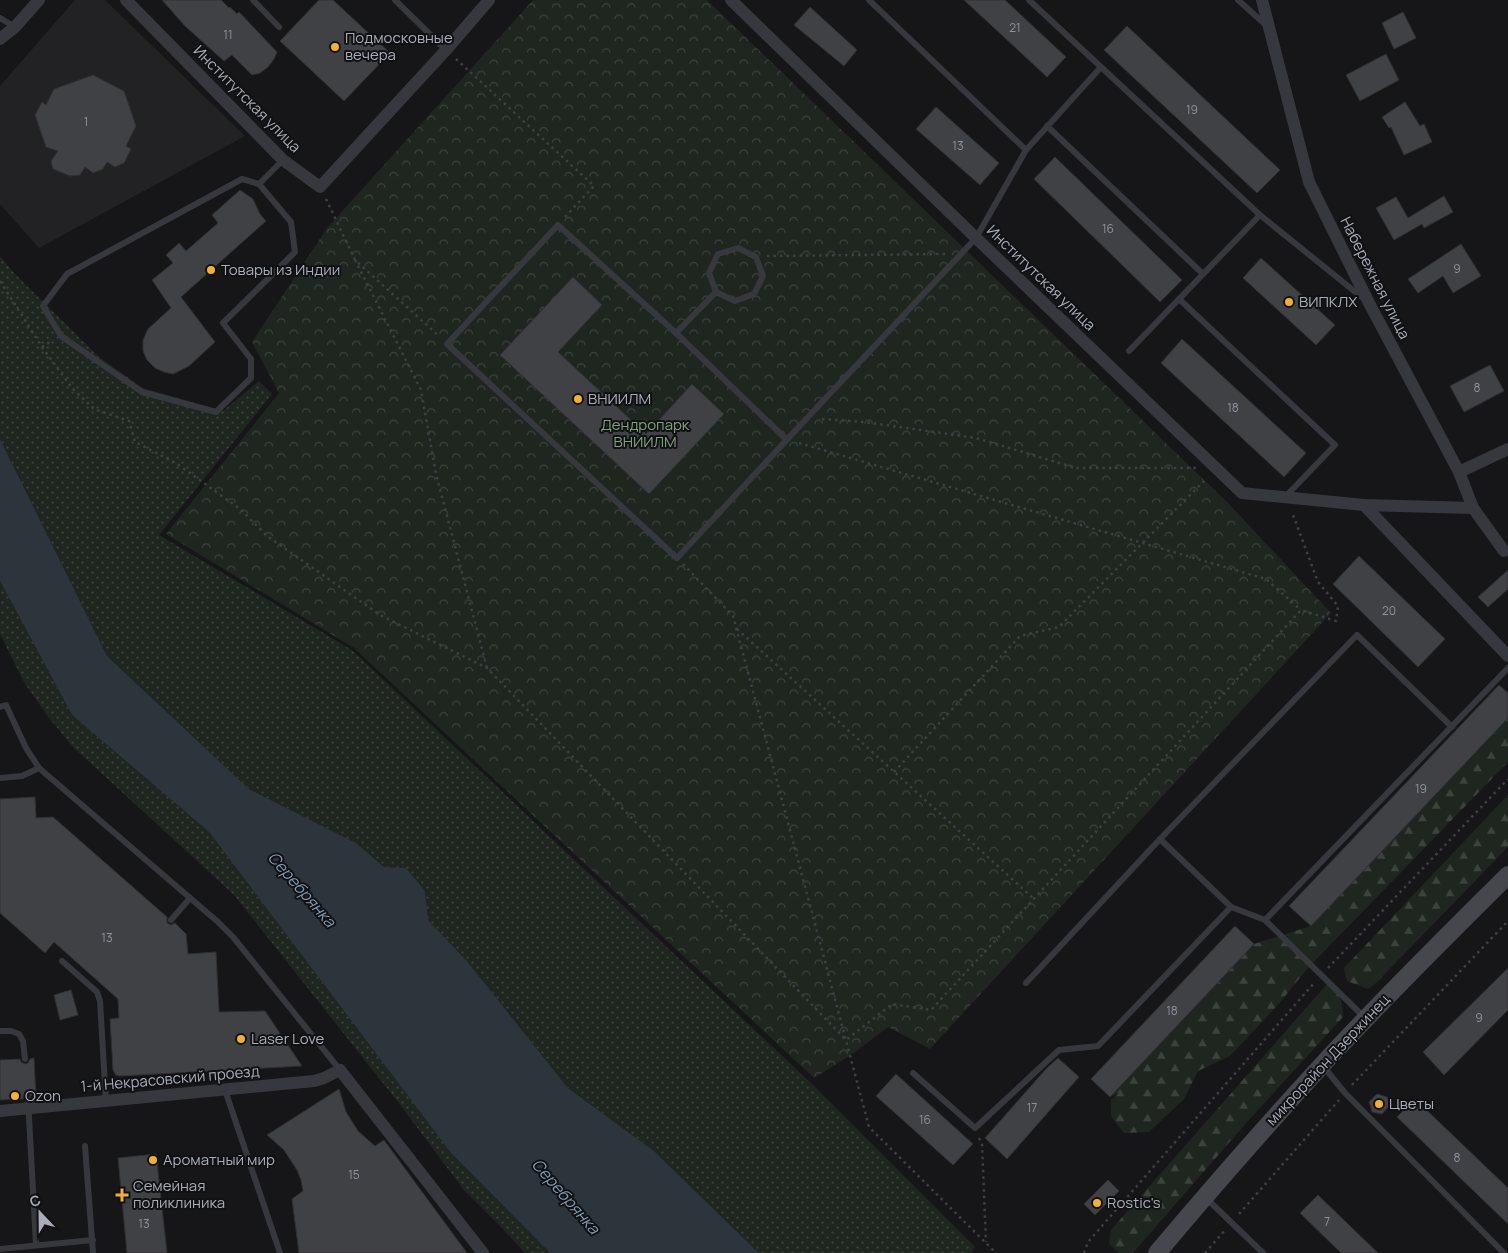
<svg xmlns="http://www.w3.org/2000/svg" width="1508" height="1253" viewBox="0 0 1508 1253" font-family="Manrope,sans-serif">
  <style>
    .built { fill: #222225 }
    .grass { fill: url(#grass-dots) }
    .forest { fill: url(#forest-firs) }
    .park { fill: url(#park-crowns) }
    .water { fill: #2c353c }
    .building { fill: #404145; stroke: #303034 }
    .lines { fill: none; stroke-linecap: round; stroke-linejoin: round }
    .path { stroke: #3d3f44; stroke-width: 2.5; stroke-dasharray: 2.5 4; stroke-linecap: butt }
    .lane { stroke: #37383d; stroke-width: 6 }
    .street { stroke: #37383d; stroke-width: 12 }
    .secondary { stroke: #45474d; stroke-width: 18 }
    .poi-dot { fill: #f2b134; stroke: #111113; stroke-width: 2 }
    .labels { text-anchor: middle; stroke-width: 4; stroke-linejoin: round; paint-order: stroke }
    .number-label { font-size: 12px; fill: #8e929b }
    .poi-label { font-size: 15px; fill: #a8adb8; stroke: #111113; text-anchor: start }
    .street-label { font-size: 15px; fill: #a8adb8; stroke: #111113 }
    .park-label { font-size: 15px; fill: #7fa381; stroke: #111113 }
    .water-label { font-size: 16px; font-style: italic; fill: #7f9bb3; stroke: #111113 }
  </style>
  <defs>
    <pattern id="grass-dots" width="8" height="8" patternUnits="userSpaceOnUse" patternTransform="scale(1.25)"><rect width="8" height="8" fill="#1e261f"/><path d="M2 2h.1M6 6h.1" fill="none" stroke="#3c433d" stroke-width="1.8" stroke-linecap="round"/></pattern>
    <pattern id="forest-firs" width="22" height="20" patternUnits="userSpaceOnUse" patternTransform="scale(1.25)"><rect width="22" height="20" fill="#1e261f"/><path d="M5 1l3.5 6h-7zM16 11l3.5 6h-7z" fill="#3c433d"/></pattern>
    <pattern id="park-crowns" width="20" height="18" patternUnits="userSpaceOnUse" patternTransform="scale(1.25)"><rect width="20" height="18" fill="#1e261f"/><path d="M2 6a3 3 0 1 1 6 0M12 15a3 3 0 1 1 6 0" fill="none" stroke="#3c433d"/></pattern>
  </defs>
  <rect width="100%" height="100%" fill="#161618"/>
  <!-- built -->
  <polygon class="built" points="75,0 105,0 245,136 39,248 0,204 0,86"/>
  <!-- grass -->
  <g class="grass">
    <polygon points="0,256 14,273 99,357 143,388 223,411 259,381 272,394 159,535 352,650 812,1084 975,1247 971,1253 759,1253 654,1151 568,1088 467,961 427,920 425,891 384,867 356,843 249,789 107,656 0,439"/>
    <polygon points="0,581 72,715 209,832 451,1153 550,1253 525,1253 504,1230 463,1189 401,1106 234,895 74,748 49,718 25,684 0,634"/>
  </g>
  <!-- forest -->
  <g class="forest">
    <polygon points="1508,718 1508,762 1307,969 1277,1006 1230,1056 1198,1071 1184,1099 1149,1132 1124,1133 1111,1116 1111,1100 1119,1093 1110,1097 1254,944 1311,926"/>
    <polygon points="1508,795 1508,847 1376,983 1368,989 1347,981 1344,968"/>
    <path d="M1327 984C1341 994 1343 1001 1343 1017L1247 1122 1133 1253H1119L1109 1244 1111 1230Z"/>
  </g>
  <!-- park -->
  <polygon class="park" points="533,0 707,0 1228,503 1331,613 930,1049 888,1027 854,1053 814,1078 354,648 166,534 279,393 252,342 327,228"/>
  <!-- water -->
  <polygon class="water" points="0,439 107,656 249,789 356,843 384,867 406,868 425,891 428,920 467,961 568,1088 654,1151 759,1253 550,1253 451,1153 209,832 72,715 0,581"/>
  <!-- building -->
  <g class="building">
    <polygon points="162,0 221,0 229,8 230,7 237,14 239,12 277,52 274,59 268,67 260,73 252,75 232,55 224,61 185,26"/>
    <polygon points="319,0 333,0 390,53 344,101 280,41"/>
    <polygon points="964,0 1005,0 1066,57 1047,77"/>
    <polygon points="810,7 857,50 844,66 794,25"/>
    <polygon points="1403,12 1416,38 1394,49 1382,23"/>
    <polygon points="1127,26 1280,170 1257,193 1104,50"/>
    <polygon points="1386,54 1399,80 1360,101 1346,75"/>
    <polygon points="93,75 124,91 136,126 126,146 131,149 124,163 115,167 107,162 103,169 93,173 85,167 80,175 70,176 53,169 51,161 58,151 46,147 35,115 42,102 46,105 54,89"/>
    <polygon points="1405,102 1420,126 1424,124 1432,142 1404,155 1391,127 1389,128 1382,117"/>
    <polygon points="936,107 999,163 980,185 916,129"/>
    <polygon points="1055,157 1182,280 1160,302 1034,179"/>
    <polygon points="240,190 253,199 260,214 266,221 181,297 215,342 189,366 173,374 164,372 155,368 147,360 143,351 143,340 148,329 171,308 152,280 173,263 166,255 179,243 186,251 218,223 212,215"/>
    <polygon points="1444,196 1453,212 1424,228 1422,224 1394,240 1376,208 1396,197 1408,218"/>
    <polygon points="1461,244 1481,276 1453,293 1443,276 1418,293 1408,279"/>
    <polygon points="1261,258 1335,325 1316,345 1243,278"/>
    <polygon points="573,277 602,305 558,352 646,434 692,384 724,414 649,494 500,355"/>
    <polygon points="1182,339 1306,453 1284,477 1161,363"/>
    <polygon points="1490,365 1504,391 1464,412 1450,386"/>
    <polygon points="1359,556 1445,639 1418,667 1333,584"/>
    <polygon points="1508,570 1508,589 1488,607 1478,597"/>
    <polygon points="1499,685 1508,693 1508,718 1311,926 1289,906"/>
    <polygon points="35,797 36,818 53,817 167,917 167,923 171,925 175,923 186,934 188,954 216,952 219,1012 265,1011 302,1066 120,1076 116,1075 113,1070 110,1019 119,1018 118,999 54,942 45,953 0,913 0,799"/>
    <polygon points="1235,926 1254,944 1110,1097 1091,1079"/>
    <polygon points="1508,968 1508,1010 1444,1075 1423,1052"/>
    <polygon points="71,990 78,1015 60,1020 54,995"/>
    <polygon points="34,1058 36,1099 33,1099 32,1096 28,1094 25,1095 23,1099 0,1100 0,1060 20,1059 21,1062 25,1064 28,1063 30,1059"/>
    <polygon points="1058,1058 1079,1077 1007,1159 985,1138 1046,1069"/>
    <polygon points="896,1074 973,1144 953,1165 876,1096"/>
    <polygon points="339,1089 346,1112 358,1131 375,1146 384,1140 467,1253 299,1253 292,1199 303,1191 301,1180 297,1170 284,1150 267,1135"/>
    <polygon points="1377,1094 1387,1097 1390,1105 1382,1114 1372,1112 1369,1102"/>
    <polygon points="1415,1099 1508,1188 1508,1224 1397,1117"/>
    <polygon points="156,1154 167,1253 127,1253 118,1158"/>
    <polygon points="1108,1180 1119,1191 1095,1215 1084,1204"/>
    <polygon points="1318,1195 1378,1253 1341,1253 1300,1213"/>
  </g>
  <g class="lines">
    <!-- path -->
    <g class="path">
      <polyline points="456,59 594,186 565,217"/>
      <polyline points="326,199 355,260 440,337"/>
      <polyline points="767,256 947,254"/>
      <polyline points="355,260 421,390 436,474 487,668"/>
      <polyline points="0,281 42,347 53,340"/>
      <polyline points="42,347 72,388 94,409 129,421 135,442 176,463 240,509 267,536 380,615 487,668 846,1040 892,1004 931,1010 1301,610 1336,621 1338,606 1318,582 1292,512"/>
      <polyline points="822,419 864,422 976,438 1076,468 1196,468"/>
      <polyline points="799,443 1266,579 1301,610"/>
      <polyline points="683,564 733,616 869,1127 996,1253"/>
      <polyline points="737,629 1034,899"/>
      <polyline points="894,772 1020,636 1059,627 1207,478"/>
      <polyline points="1328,968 1508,779"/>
      <polyline points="1352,1085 1508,921"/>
      <polyline points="979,1138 982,1144 986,1242"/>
      <polyline points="1239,1214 1339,1100"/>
      <polyline points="1084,1253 1088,1242 1314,983"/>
      <polyline points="1205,1253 1225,1230"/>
    </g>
    <!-- lane -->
    <g class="lane">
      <polyline points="253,0 279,27"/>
      <polyline points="395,0 446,50"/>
      <polyline points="869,0 1026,150"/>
      <polyline points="1029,0 1101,67"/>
      <polyline points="1238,0 1267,26"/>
      <polyline points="0,18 15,27"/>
      <polyline points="1047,126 1203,274"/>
      <polyline points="259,184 242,179 67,274 43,306 61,336 142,392 216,412 251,378 251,359 223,323 295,252 291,222 259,184 283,160"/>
      <polygon points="738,248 756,257 763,276 754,294 735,301 716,292 709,273 718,254"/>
      <polyline points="1179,299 1335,445 1286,496"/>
      <polyline points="676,333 716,292"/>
      <polyline points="1129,351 1260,215"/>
      <polyline points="787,440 676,333 558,225 447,344 677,558 808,417 976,238 1026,150 1101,67 1260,215 1364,299"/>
      <polyline points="0,707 6,705 26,748 39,768 218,922 233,937 340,1070"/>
      <polyline points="0,778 22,776 39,768"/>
      <polyline points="1231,907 1160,839 1357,635 1452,727"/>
      <polyline points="171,920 190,898"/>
      <polyline points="1265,920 1508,668"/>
      <polyline points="62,961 97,992 100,1001 106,1101"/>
      <polyline points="1026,983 1160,839"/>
      <polyline points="0,1031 11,1031 19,1034 23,1041 25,1059"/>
      <polyline points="1323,1066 1345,1093 1504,1253"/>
      <polyline points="913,1073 975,1128 1059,1050 1098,1046 1231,907 1265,920 1365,1018"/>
      <polyline points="225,1090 280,1253"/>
      <polyline points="28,1099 36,1245"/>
      <polyline points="85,1146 93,1253"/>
      <polyline points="1206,1198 1263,1253"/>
      <polyline points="0,1249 93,1240"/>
    </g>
    <!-- street -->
    <g class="street">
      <polyline points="126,0 283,160 320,187 446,50 489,0"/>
      <polyline points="731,0 976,238 1242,493 1364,505 1473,508"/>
      <polyline points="1262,0 1309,182 1369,303 1459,472 1473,508 1504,551"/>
      <polyline points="0,39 15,27 39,0"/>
      <polyline points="1459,472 1508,449"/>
      <polyline points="1364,505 1508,656"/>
      <polyline points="0,1111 314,1081 324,1078 340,1070 483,1253"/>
    </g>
    <!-- secondary -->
    <path class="secondary" d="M1157 1253C1211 1189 1266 1126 1322 1065 1382 1000 1445 938 1508 875"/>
  </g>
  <!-- markers -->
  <g class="poi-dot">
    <circle cx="335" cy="47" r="5"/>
    <circle cx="211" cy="270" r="5"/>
    <circle cx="1289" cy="302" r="5"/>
    <circle cx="578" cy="399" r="5"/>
    <circle cx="241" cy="1039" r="5"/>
    <circle cx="15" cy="1096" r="5"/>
    <circle cx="1379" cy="1104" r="5"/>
    <circle cx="153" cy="1160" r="5"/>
    <path d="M119.5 1187.5h5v5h5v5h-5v5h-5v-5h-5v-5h5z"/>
    <circle cx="1097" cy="1203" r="5"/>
  </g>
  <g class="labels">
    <!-- number labels -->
    <g class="number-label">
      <text x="1015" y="32">21</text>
      <text x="228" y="39">11</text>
      <text x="1192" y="114">19</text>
      <text x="86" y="126">1</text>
      <text x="958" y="150">13</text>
      <text x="1108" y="233">16</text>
      <text x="1457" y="273">9</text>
      <text x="1477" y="392">8</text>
      <text x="1233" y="412">18</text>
      <text x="1389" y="615">20</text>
      <text x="1421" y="793">19</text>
      <text x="107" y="942">13</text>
      <text x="1172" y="1015">18</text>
      <text x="1479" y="1022">9</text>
      <text x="1032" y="1112">17</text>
      <text x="925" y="1124">16</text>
      <text x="1457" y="1162">8</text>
      <text x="354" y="1179">15</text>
      <text x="1327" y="1226">7</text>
      <text x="144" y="1228">13</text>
    </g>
    <!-- poi labels -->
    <g class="poi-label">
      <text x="345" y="43">Подмосковные<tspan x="345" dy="17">вечера</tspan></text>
      <text x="221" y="275">Товары из Индии</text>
      <text x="1299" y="307">ВИПКЛХ</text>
      <text x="588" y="404">ВНИИЛМ</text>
      <text x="251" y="1044">Laser Love</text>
      <text x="25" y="1101">Ozon</text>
      <text x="1389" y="1109">Цветы</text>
      <text x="163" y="1165">Ароматный мир</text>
      <text x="133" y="1191">Семейная<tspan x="133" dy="17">поликлиника</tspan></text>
      <text x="1107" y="1208">Rostic's</text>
    </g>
    <!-- street labels -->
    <g class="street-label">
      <text transform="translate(247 99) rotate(45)" y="5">Институтская улица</text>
      <text transform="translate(1041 278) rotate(44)" y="5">Институтская улица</text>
      <text transform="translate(1375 278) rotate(63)" y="5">Набережная улица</text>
      <text transform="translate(1328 1060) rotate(-47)" y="5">микрорайон Дзержинец</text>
      <text transform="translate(170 1079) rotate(-5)" y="5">1-й Некрасовский проезд</text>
    </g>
    <!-- park labels -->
    <g class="park-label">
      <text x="645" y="430">Дендропарк<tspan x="645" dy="17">ВНИИЛМ</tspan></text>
    </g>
    <!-- water labels -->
    <g class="water-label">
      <text transform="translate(302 889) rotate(49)" y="6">Серебрянка</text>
      <text transform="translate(566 1196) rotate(49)" y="6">Серебрянка</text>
    </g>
  </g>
  <!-- north arrow -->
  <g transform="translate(40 1213) rotate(338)" stroke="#111113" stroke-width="4" paint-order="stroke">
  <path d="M0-4L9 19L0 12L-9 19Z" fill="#a8adb8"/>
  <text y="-8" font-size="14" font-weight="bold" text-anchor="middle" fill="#a8adb8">С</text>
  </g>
</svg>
